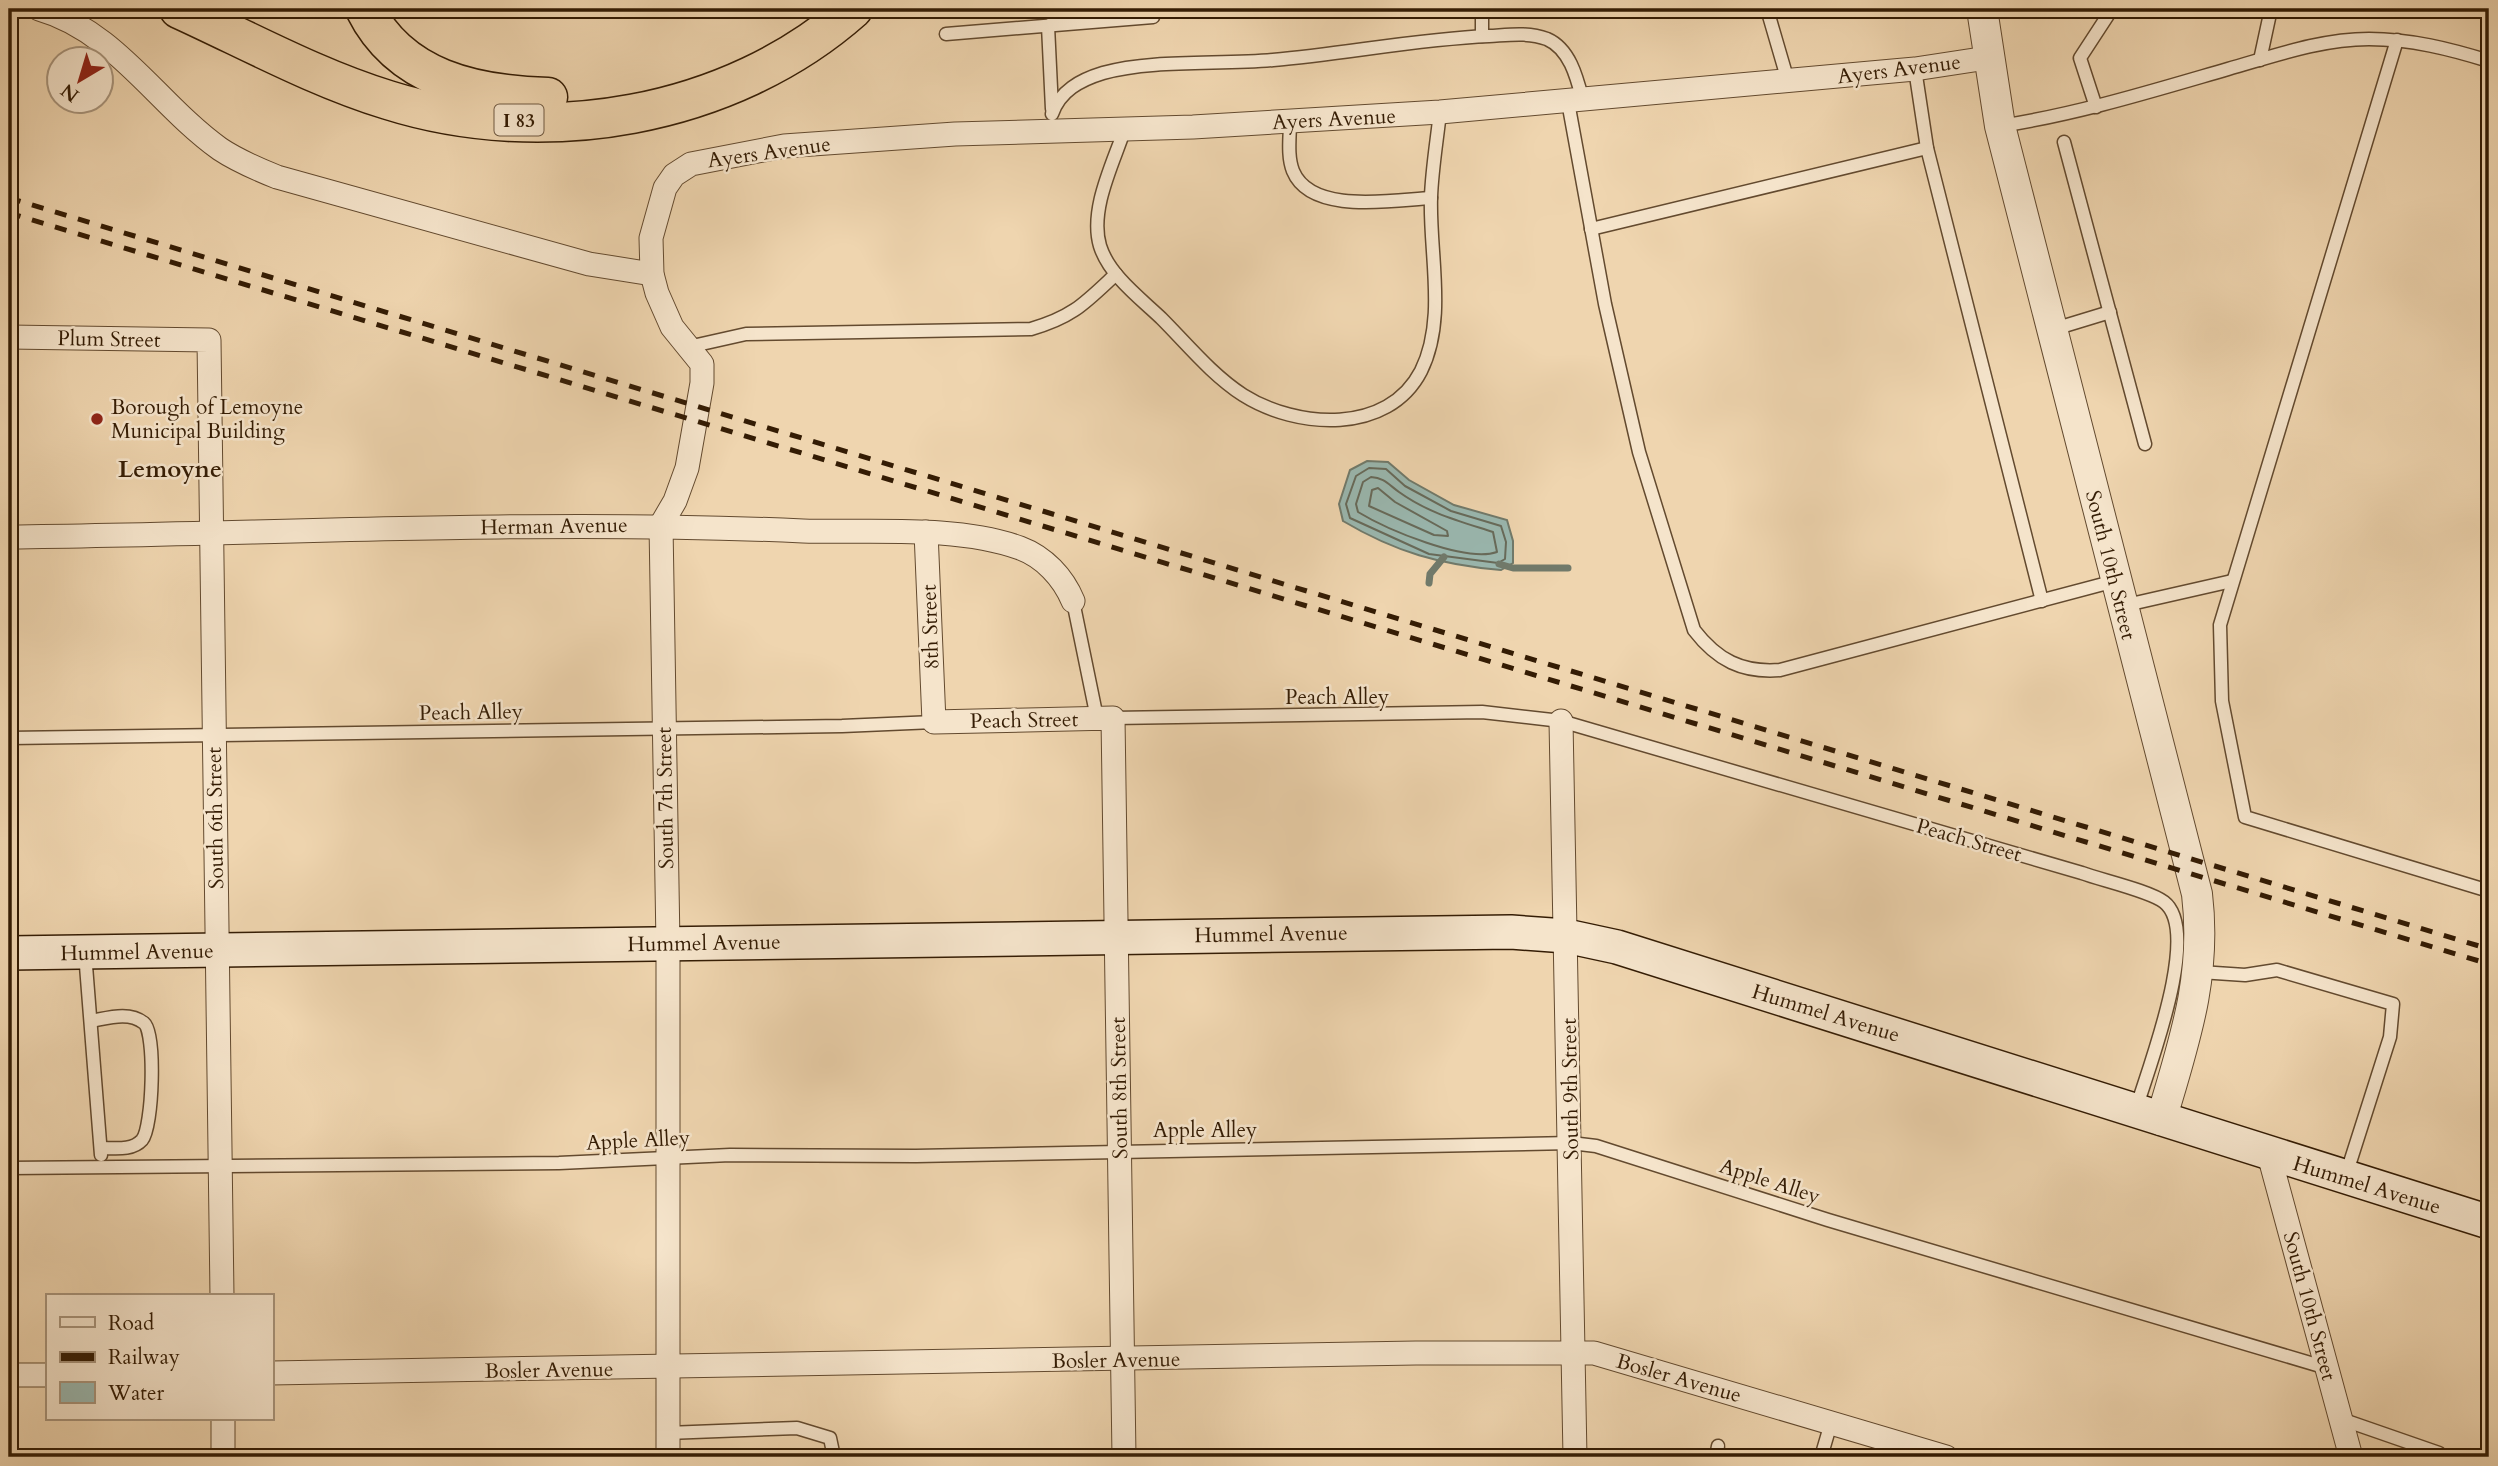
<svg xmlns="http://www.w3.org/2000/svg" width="2498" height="1466" viewBox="0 0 2498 1466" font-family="Cardo,serif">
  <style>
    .water { fill: #9ab8b0; stroke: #717a6b; stroke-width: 2 }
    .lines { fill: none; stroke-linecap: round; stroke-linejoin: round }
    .shore { stroke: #676a5a; stroke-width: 2 }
    .stream { stroke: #717a6b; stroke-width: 7 }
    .service-casing { stroke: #634a2f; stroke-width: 15 }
    .minor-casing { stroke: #634a2f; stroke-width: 25 }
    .tertiary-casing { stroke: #634a2f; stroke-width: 32 }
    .secondary-casing { stroke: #341c04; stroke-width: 36 }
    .motorway-casing { stroke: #341c04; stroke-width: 41 }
    .service { stroke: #f5e4cb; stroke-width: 12 }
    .minor { stroke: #f5e4cb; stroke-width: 23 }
    .tertiary { stroke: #f5e4cb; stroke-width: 30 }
    .secondary { stroke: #f5e4cb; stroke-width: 33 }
    .motorway { stroke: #efd5af; stroke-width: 38 }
    .rail { stroke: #341c04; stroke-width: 5; stroke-dasharray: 12 12; stroke-linecap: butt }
    .poi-dot { fill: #8f2418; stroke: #f5e4cb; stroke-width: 2.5 }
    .labels { text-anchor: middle; stroke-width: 5; stroke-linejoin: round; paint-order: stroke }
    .shield { fill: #f5e4cb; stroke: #6e5840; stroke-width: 2 }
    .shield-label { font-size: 19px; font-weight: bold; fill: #341c04 }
    .street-label { font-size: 21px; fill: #341c04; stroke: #f5e4cb }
    .poi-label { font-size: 21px; fill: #341c04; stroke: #f5e4cb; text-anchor: start }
    .quarter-label { font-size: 24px; font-weight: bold; fill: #341c04; stroke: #f5e4cb }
  </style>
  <rect width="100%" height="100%" fill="#efd5af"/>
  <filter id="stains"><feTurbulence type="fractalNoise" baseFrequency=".00286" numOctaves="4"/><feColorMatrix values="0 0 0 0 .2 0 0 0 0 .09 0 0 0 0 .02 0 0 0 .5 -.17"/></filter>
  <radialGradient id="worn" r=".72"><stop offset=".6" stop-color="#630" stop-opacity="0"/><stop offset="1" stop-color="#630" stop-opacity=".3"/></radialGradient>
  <!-- water -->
  <path class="water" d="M1367 461 1388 462 1409 480 1454 505 1507 520 1513 541V563L1501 570C1441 565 1395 552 1343 521L1339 504 1350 470Z"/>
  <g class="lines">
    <!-- shore -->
    <g class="shore">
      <polygon points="1369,468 1386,469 1405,486 1451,511 1501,526 1506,542 1505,559 1498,563 1429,554 1350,518 1346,504 1356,476"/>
      <path d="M1371 477C1384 478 1388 484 1399 492 1428 513 1459 521 1493 532L1497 552C1465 563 1386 529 1358 512L1356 504 1363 482Z"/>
      <polygon points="1378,488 1395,502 1447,531 1448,536 1434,535 1369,506 1372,490"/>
    </g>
    <!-- stream -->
    <g class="stream">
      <polyline points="1499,564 1513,568 1568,568"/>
      <polyline points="1429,583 1430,574 1444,557"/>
    </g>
    <defs>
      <g id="service">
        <polyline points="1767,9 1788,81"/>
        <polyline points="946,34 1153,17"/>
        <polyline points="1482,36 1482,9"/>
        <polyline points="2397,40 2220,625 2222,701 2245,817 2489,891"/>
        <polyline points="2260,60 2271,9"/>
        <polyline points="1915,69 1927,148 2042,601"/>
        <path d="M1568 102 1605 304 1639 452 1694 630C1717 660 1742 673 1780 670L2115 581"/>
        <polyline points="2096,107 2080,58 2112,9"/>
        <polyline points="1052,109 1048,26 1075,9"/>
        <path d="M1052 114C1060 91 1080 80 1103 73 1152 59 1221 65 1273 60 1345 54 1416 39 1489 36 1509 35 1528 32 1547 39 1570 49 1577 78 1583 101"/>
        <path d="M1290 121C1290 137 1287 156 1293 171 1311 215 1393 200 1431 198"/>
        <path d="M2000 126C2078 114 2152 91 2228 69 2274 56 2321 39 2369 39 2411 39 2450 49 2489 61"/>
        <path d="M1125 128C1114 162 1089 209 1100 246 1109 275 1140 298 1161 318 1187 344 1212 375 1243 395 1297 429 1388 435 1421 371 1447 319 1429 253 1431 197 1432 169 1437 140 1440 112"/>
        <polyline points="2064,142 2145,444"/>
        <polyline points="1591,229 1927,148"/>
        <polyline points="2051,330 2110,312"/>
        <path d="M688 347 746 334 1031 329C1073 317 1085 303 1116 274"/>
        <polyline points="1073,601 1097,718"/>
        <polyline points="2122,606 2232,581"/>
        <path d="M1113 718 1482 712 1561 721 2082 873C2101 880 2150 891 2164 902 2202 931 2148 1069 2136 1109"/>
        <polyline points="9,738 842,726 934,722"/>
        <polyline points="85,953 101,1155"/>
        <polyline points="2200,972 2245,975 2277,970 2393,1004 2390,1037 2346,1175"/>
        <path d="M91 1021C108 1018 129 1011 144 1023 156 1033 153 1127 142 1140 132 1151 115 1148 101 1148"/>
        <polyline points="9,1168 559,1163 730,1155 916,1156 1571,1143 1596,1146 1828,1220 2327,1368"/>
        <polyline points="2341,1419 2439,1453 2438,1457"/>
        <polyline points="667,1433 797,1428 830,1438 834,1457"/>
        <polyline points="1716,1457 1718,1446"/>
        <polyline points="1821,1457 1831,1423"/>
      </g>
      <g id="minor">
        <path d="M39 9C116 31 157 104 220 149 238 161 257 169 277 177L589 264 652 274"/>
        <polyline points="9,337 209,340 222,1296"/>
        <polyline points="926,532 934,722 1113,718 1124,1457"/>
        <path d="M9 537C273 534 538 519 803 531 870 533 957 525 1020 548 1044 557 1063 577 1073 601"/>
        <polyline points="1561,721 1575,1457"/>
        <polyline points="2269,1155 2351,1457"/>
        <polyline points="271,1373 1416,1353 1594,1353 1946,1457"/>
        <polyline points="9,1375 47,1375"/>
        <polyline points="223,1457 223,1419"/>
        <polyline points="668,1457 668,944 661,525 675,501 687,468 702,383 702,364 672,327 657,293 652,274 651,238 665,188 674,175 691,164 784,146 955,134 1193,127 1440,112 1915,69 1987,58"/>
      </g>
      <path id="tertiary" d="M1982 9 2000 126 2197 894C2207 977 2184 1042 2161 1120"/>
      <polyline id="secondary" points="9,953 1511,932 1566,936 1617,947 2489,1222"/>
      <g id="motorway">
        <path d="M179 9C247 40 316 78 388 100 543 149 730 118 853 9"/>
        <path d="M365 9C400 79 475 95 548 97"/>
      </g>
    </defs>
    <!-- service casing -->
    <use href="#service" class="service-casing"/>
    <!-- minor casing -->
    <use href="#minor" class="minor-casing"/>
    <!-- tertiary casing -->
    <use href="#tertiary" class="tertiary-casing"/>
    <!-- secondary casing -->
    <use href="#secondary" class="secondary-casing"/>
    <!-- motorway casing -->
    <use href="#motorway" class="motorway-casing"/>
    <!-- service -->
    <use href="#service" class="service"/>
    <!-- minor -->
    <use href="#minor" class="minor"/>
    <!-- tertiary -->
    <use href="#tertiary" class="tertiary"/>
    <!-- secondary -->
    <use href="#secondary" class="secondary"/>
    <!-- motorway -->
    <use href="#motorway" class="motorway"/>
    <!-- rail -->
    <g class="rail">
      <polyline points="9,198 2489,949"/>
      <polyline points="9,213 2489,964"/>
    </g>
  </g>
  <!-- markers -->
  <circle class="poi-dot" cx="97" cy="419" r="7"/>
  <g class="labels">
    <!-- shield labels -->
    <rect class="shield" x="494.5" y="104.5" width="49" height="31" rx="5"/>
    <g class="shield-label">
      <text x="519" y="127">I 83</text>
    </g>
    <!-- street labels -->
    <g class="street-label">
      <text transform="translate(1899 69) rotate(-7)" y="7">Ayers Avenue</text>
      <text transform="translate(1334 119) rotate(-3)" y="7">Ayers Avenue</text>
      <text transform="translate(769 152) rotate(-8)" y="7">Ayers Avenue</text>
      <text transform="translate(109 339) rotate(1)" y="7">Plum Street</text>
      <text transform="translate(554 526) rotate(-1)" y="7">Herman Avenue</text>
      <text transform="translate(2111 565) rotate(76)" y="7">South 10th Street</text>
      <text transform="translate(930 627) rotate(-92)" y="7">8th Street</text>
      <text x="1337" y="704">Peach Alley</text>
      <text transform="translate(471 712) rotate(-1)" y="7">Peach Alley</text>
      <text transform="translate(1024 720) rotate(-1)" y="7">Peach Street</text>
      <text transform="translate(665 798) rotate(-91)" y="7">South 7th Street</text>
      <text transform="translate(215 818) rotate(-91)" y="7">South 6th Street</text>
      <text transform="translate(1969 840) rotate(16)" y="7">Peach Street</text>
      <text transform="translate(1271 934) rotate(-1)" y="7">Hummel Avenue</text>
      <text transform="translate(704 943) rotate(-1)" y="7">Hummel Avenue</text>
      <text transform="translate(137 952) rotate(-1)" y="7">Hummel Avenue</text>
      <text transform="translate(1826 1013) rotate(17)" y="7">Hummel Avenue</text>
      <text transform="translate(1119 1088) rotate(-91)" y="7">South 8th Street</text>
      <text transform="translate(1570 1089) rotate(-91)" y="7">South 9th Street</text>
      <text x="1205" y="1137">Apple Alley</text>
      <text transform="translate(638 1140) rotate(-3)" y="7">Apple Alley</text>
      <text transform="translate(1770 1181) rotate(18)" y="7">Apple Alley</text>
      <text transform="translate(2367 1185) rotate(17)" y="7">Hummel Avenue</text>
      <text transform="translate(2310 1306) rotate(75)" y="7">South 10th Street</text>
      <text transform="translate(1116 1360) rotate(-1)" y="7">Bosler Avenue</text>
      <text transform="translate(549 1370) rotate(-1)" y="7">Bosler Avenue</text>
      <text transform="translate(1679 1378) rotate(16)" y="7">Bosler Avenue</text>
    </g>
    <!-- poi labels -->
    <g class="poi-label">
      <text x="111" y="414">Borough of Lemoyne<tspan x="111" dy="24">Municipal Building</tspan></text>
    </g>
    <!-- quarter labels -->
    <g class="quarter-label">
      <text x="170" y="477">Lemoyne</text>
    </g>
  </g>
  <!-- margin -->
  <rect width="2498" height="1466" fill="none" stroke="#efd5af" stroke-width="35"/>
  <rect x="10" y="10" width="2477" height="1445" fill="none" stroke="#341c04" stroke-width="3.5"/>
  <rect x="18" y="18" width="2463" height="1431" fill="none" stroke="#341c04" stroke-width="2"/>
  <!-- legend -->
  <rect x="46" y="1294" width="228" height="126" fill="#f5e4cb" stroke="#a8947b" stroke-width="2"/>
  <rect x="60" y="1317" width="35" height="10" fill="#f5e4cb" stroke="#a8947b" stroke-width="2"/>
  <text x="108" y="1330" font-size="21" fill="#341c04">Road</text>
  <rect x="60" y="1352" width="35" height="10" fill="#341c04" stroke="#a8947b" stroke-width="2"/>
  <text x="108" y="1364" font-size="21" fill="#341c04">Railway</text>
  <rect x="60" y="1382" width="35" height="21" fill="#9ab8b0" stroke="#a8947b" stroke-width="2"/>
  <text x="108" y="1400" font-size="21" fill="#341c04">Water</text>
  <!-- north arrow -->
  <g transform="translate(80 80) rotate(218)"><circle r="33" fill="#f5e4cb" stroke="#a8947b" stroke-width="2"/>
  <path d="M0-5L12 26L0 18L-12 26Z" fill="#8f2418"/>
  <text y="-10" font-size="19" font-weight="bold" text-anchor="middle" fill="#341c04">N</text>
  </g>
  <rect width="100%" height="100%" filter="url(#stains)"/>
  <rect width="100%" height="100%" fill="url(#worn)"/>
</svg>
